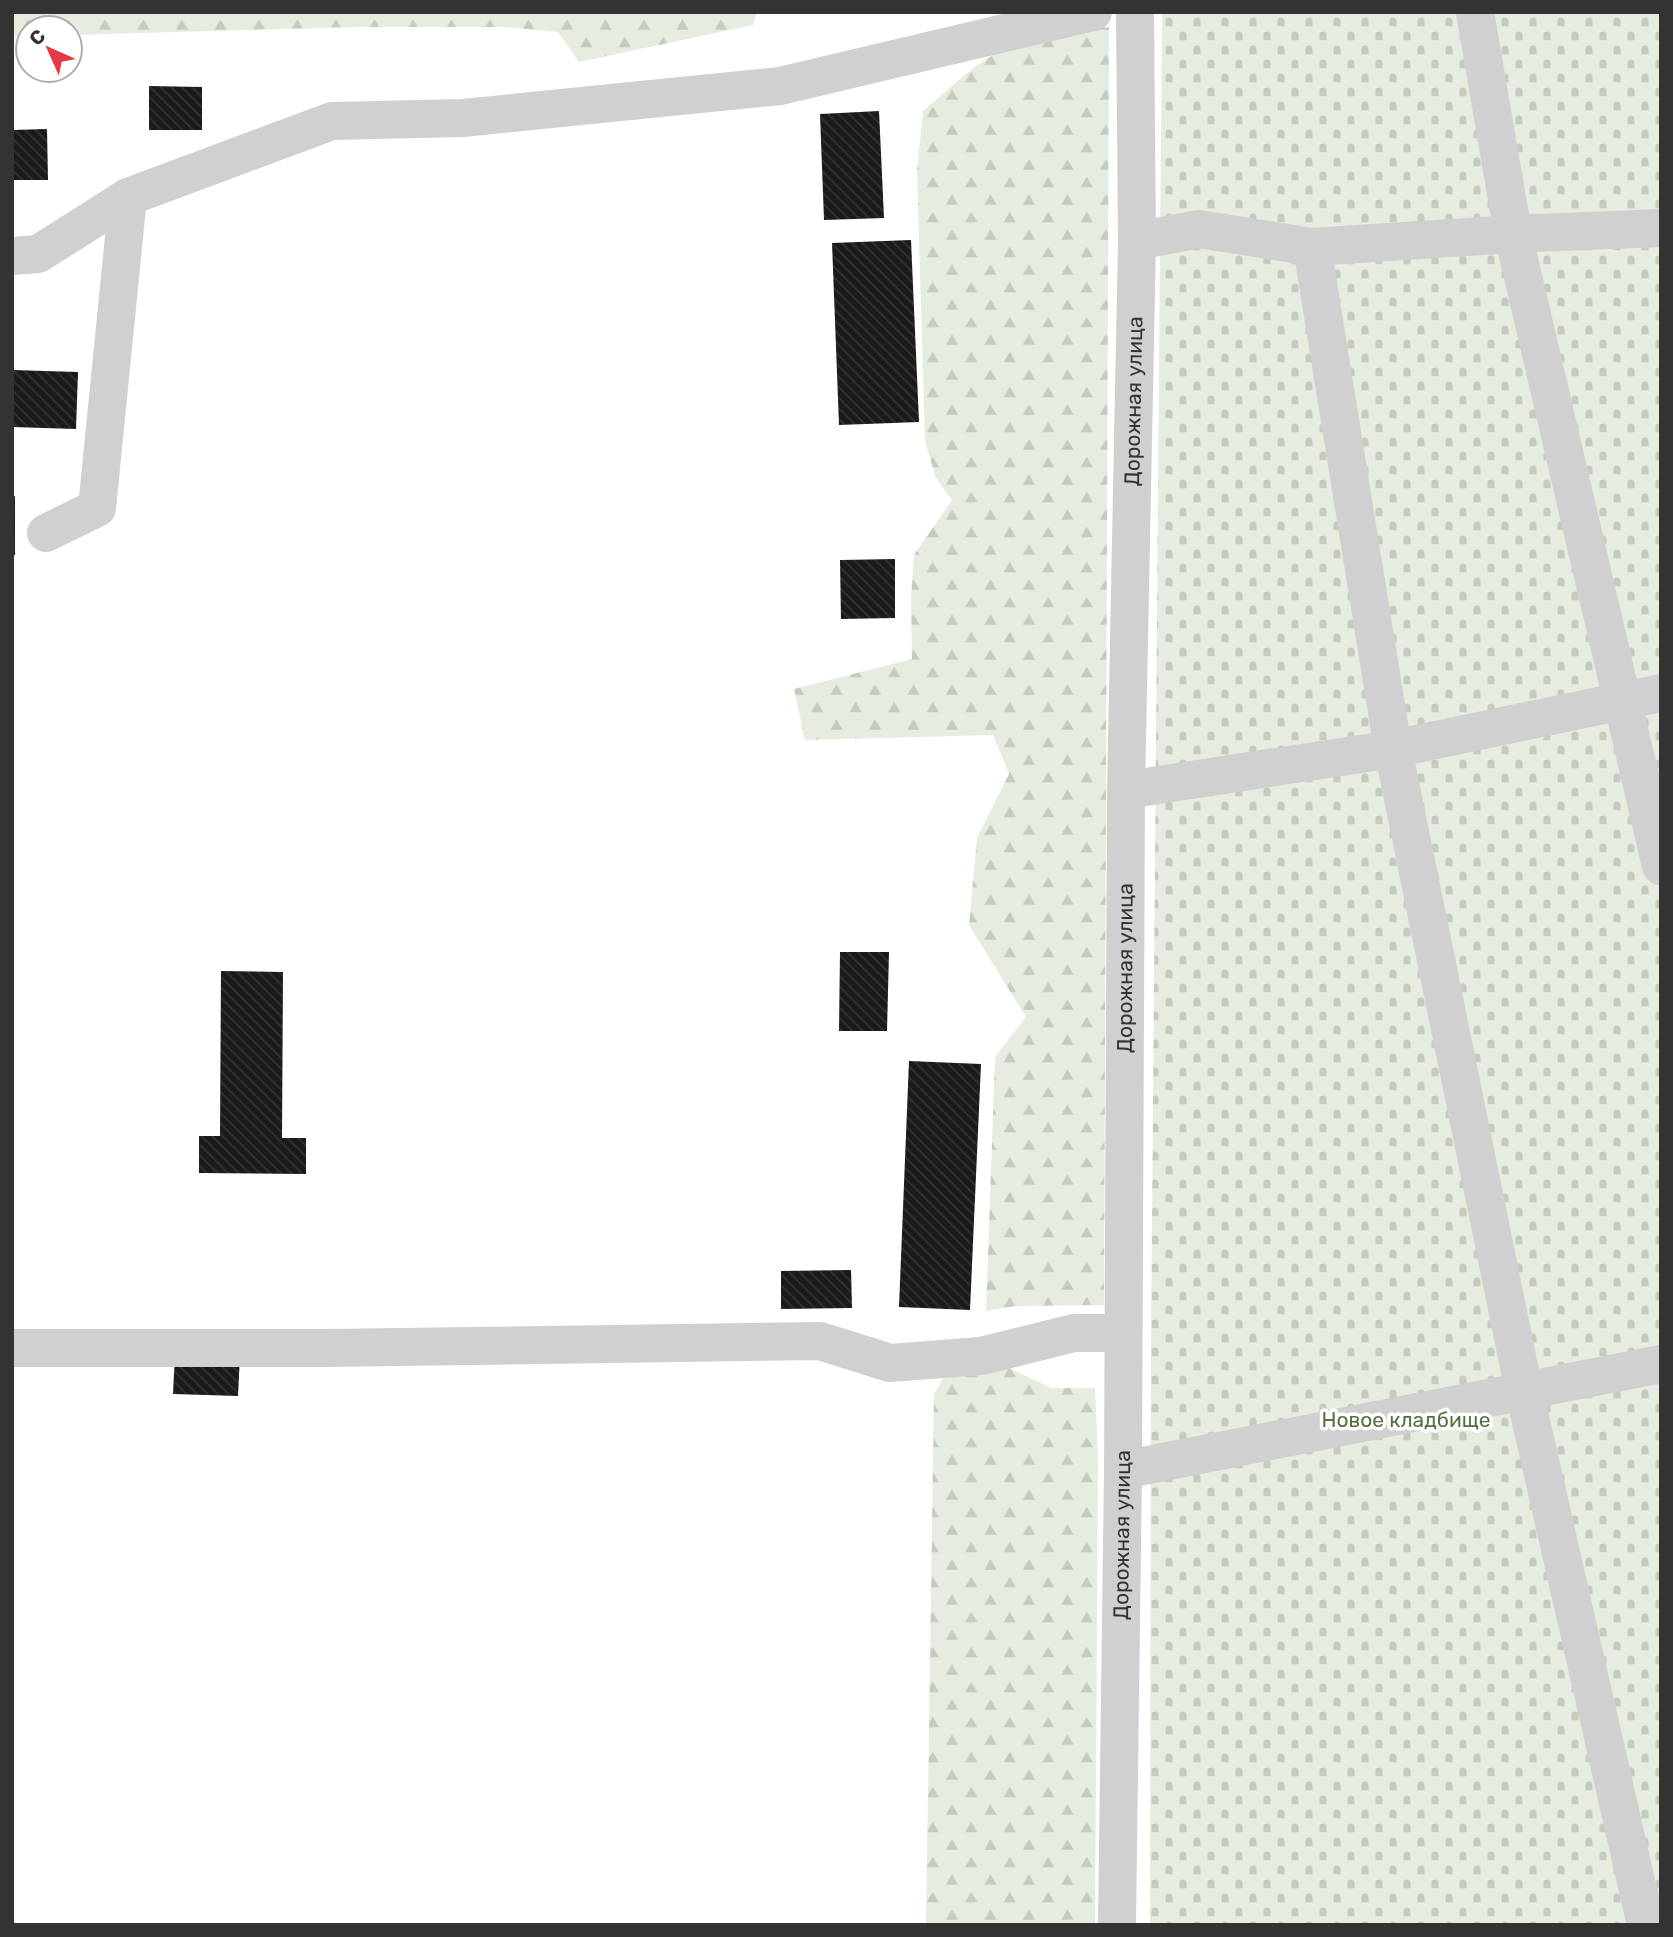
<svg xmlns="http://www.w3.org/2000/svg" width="1673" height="1937" viewBox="0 0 1673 1937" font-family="Rubik,sans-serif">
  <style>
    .forest { fill: url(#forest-firs) }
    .cemetery { fill: url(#cemetery-stones) }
    .building { fill: url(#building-back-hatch) }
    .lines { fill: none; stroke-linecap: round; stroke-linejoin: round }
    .minor { stroke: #d0d0d0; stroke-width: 38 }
    .labels { text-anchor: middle; stroke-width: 7; stroke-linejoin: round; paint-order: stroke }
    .street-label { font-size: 21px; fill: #333; stroke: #fff }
    .park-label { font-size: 21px; fill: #56703f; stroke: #fff }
  </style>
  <defs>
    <pattern id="forest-firs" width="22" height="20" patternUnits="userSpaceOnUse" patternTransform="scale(1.75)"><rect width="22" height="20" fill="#e6ecdf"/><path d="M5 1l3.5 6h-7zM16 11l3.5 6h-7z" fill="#c6cbc0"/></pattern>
    <pattern id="cemetery-stones" width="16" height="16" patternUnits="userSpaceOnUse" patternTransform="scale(1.75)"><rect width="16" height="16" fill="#e6ecdf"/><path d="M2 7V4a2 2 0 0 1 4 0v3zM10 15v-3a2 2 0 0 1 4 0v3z" fill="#c6cbc0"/></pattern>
    <pattern id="building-back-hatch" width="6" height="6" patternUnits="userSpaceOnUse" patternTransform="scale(1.75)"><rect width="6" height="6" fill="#1a1a1a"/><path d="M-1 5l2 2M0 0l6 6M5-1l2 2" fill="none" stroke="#333"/></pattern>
  </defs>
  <rect width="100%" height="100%" fill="#fff"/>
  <!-- forest -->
  <g class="forest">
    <polygon points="12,12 757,12 753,25 579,62 558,32 504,27 356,27 70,35 70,28 28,28 28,36 12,37"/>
    <path d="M1109 27 1104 1305 1015 1306 986 1311 995 1057 1026 1017 969 925 977 838 1009 774 993 735 805 740 794 689 912 659 911 598 914 555 952 500 936 478 925 441 917 171 923 111C950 88 976 62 1009 46 1036 33 1079 31 1109 27Z"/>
    <polygon points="963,1346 1051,1388 1095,1388 1098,1458 1095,1925 926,1925 934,1394"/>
  </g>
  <!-- cemetery -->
  <polygon class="cemetery" points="1162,12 1661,12 1661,1925 1150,1925 1151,1344"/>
  <!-- building -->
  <g class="building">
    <polygon points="149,86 202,87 202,130 149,130"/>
    <polygon points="879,111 884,218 824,220 820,114"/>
    <polygon points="47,129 48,180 12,180 12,130"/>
    <polygon points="911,240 919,422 839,425 832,243"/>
    <polygon points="12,370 78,372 76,429 12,427"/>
    <polygon points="15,496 15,555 12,555 12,497"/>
    <polygon points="895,559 895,618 841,619 840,560"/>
    <polygon points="840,952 889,952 887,1031 839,1031"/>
    <polygon points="221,971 283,972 282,1138 306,1138 306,1174 199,1173 199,1136 220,1136"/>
    <polygon points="909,1061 981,1064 970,1310 899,1307"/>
    <polygon points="851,1270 852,1308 781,1309 781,1271"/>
    <polygon points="175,1353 240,1355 238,1396 173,1394"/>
  </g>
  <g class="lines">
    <!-- minor -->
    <g class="minor">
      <polyline points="1475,12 1513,234 1661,866"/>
      <polyline points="1137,241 1199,229 1312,247 1513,234 1661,228"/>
      <polyline points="1312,247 1393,749 1524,1391 1646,1925"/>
      <polyline points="12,256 38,254 128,197 332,121 463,118 780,86 1093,12"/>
      <polyline points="46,533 97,508 128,197"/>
      <polyline points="1126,790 1393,749 1661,693"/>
      <polyline points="12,1348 326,1348 820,1341 890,1363 981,1356 1074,1333 1123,1333"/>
      <polyline points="1123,1470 1661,1364"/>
      <path id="s1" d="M1117 1925 1123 1470 1126 790 1137 241 1135 12"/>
    </g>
  </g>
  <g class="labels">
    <!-- street labels -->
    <g class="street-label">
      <text dy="7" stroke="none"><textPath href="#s1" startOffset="1524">Дорожная улица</textPath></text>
      <text dy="7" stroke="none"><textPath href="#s1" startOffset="957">Дорожная улица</textPath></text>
      <text dy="7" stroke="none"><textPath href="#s1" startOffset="390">Дорожная улица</textPath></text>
    </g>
    <!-- park labels -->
    <g class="park-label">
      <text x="1406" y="1427">Новое кладбище</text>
    </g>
  </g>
  <!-- border -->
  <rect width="1673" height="1937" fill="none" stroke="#333333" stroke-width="28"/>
  <!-- north arrow -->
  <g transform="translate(49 49) rotate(315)"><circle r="33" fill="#ffffff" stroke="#adadad" stroke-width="2"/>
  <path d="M0-5L12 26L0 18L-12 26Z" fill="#e63946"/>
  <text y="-10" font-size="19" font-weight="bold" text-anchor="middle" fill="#333333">С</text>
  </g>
</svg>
